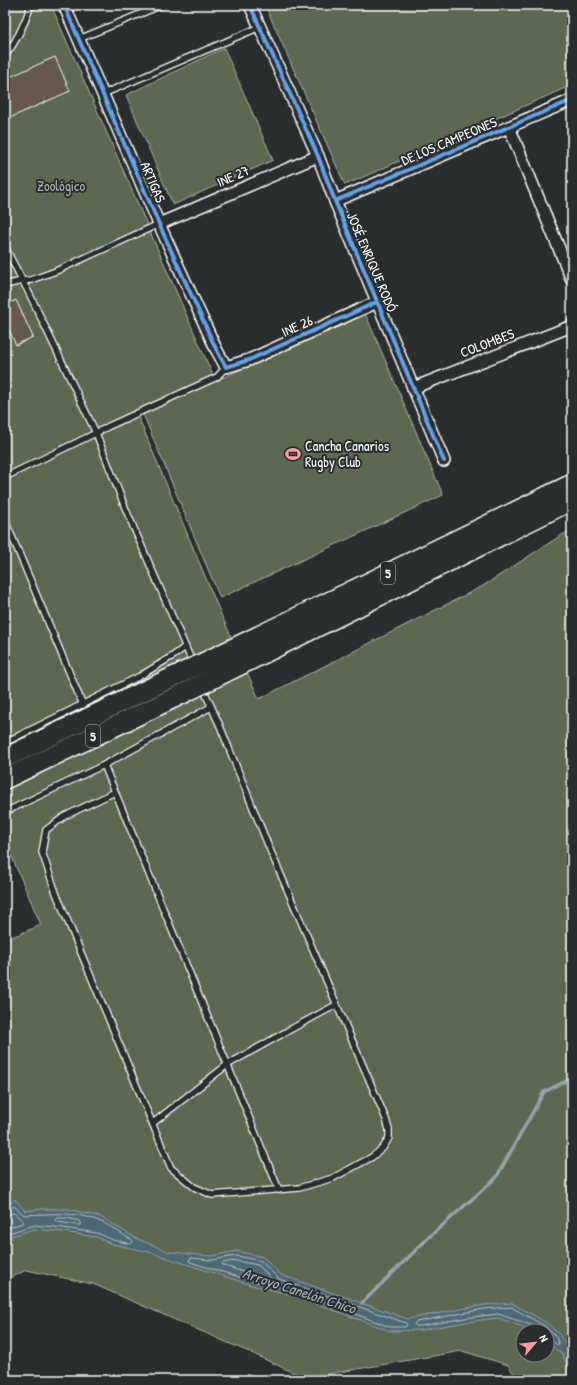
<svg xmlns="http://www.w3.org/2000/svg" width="577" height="1385" viewBox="0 0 577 1385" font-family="'Patrick Hand',sans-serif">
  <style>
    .green { fill: #5b6850; stroke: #adb4a8; fill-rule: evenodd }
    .water { fill: #4f6874; stroke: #95a4ac }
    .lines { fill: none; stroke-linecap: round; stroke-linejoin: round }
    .shore { stroke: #b9c3c7; stroke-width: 1 }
    .stream { stroke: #95a4ac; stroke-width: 3.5 }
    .building { fill: #66594d; stroke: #fff }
    .service-casing { stroke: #fff; stroke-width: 8 }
    .minor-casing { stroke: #fff; stroke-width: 14 }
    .trunk-casing { stroke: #fff; stroke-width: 22 }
    .service { stroke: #2a2d2e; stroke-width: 5.5 }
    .minor { stroke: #2a2d2e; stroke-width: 11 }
    .trunk { stroke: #2a2d2e; stroke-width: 19 }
    .trunk-bridge-casing { stroke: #fff; stroke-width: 22; stroke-linecap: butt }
    .trunk-bridge { stroke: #2a2d2e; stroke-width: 19 }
    .cycleway-casing { stroke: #2a2d2e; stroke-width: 6 }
    .cycleway { stroke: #60a3ed; stroke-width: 4 }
    .labels { text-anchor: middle; stroke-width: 4; stroke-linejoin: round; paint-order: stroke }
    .shield { fill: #2a2d2e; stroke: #bfc0c0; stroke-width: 1 }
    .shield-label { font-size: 13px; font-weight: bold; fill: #fff }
    .street-label { font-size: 14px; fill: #fff; stroke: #2a2d2e }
    .park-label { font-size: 14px; fill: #adb4a8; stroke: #2a2d2e }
    .poi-label { font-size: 14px; fill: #fff; stroke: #2a2d2e; text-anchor: start }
    .water-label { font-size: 15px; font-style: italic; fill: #a7b4ba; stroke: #2a2d2e }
  </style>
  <rect width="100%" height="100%" fill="#2a2d2e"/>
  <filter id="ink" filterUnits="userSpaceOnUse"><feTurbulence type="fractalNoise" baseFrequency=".025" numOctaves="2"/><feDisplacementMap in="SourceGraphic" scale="8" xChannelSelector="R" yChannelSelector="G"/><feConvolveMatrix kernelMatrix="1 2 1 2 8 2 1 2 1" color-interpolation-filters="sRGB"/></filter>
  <g filter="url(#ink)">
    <!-- green -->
    <g class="green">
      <path d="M5 5H51L214 378 137 414 220 612 259 699 483 586 560 536 572 530V1380H518L508 1365 462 1351 305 1378 249 1352 93 1284 26 1270 5 1281V940L41 925 5 841ZM523 1331H547V1355H523Z"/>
      <polygon points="265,5 572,5 572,85 345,185"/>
      <polygon points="224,48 273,160 173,205 126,95"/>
      <polygon points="365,313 443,495 220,598 143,414"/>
    </g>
    <!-- water -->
    <polygon class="water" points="15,1199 25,1211 43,1209 68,1209 101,1217 135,1238 170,1252 211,1256 237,1251 263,1257 281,1275 408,1319 483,1305 512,1303 547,1323 559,1334 572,1355 572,1377 562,1354 547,1343 547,1331 532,1331 529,1329 498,1318 466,1322 421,1330 390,1331 293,1295 251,1285 149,1252 112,1244 96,1237 63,1232 34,1229 5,1238 5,1208"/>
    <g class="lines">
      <!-- shore -->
      <g class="shore">
        <path d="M5 1210H8L14 1206 24 1215C50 1214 75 1211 99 1221 110 1225 121 1234 132 1240L133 1242 131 1244 113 1240 97 1233 63 1228 35 1225 5 1234"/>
        <polyline points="5,1215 14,1213 24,1222 22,1223 5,1229"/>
        <polygon points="57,1218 67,1218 79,1221 81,1224 79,1225 57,1222 55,1220"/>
        <polygon points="237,1256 261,1261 279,1279 406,1323 407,1325 405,1327 390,1327 295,1291 252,1281 190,1262 189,1260 191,1258 211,1260"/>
        <polygon points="237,1261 258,1265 269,1276 270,1279 268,1280 222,1265 223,1263"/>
        <polyline points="534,1331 533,1328 531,1325 498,1314 465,1318 421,1326 416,1326 414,1324 416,1322 484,1309 511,1307 545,1326 556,1337 559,1344 557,1345 550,1340 547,1340"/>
      </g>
      <!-- stream -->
      <polyline class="stream" points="362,1303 428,1238 496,1178 544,1092 572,1078"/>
    </g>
    <!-- building -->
    <g class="building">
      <polygon points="55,57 70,91 5,120 5,79"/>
      <polygon points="16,300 33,337 16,345 5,321 5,305"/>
    </g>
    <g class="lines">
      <defs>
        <g id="service">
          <polyline points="79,39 162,5"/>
          <path d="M5 56C17 41 25 23 31 5"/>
          <polyline points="103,94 260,27"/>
          <polyline points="5,249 7,251 30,295 96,433 126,510 193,664"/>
          <polyline points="5,285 22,281 31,280 56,271 159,224"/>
          <polyline points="5,477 96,433 109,426 217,377 226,367"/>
          <polyline points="5,520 83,705"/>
          <polyline points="5,742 6,742 140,676 173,656 185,647"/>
          <polyline points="104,765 279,1190"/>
          <polyline points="115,792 65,816 46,830 42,852 56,893 171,1168 194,1187 212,1195 299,1188 333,1178 372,1157 383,1148 389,1138 389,1130 386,1119 268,845 220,726 202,686"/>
          <polyline points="5,812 104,765 211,707"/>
          <polyline points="153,1123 227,1065 293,1028 336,1005"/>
        </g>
        <g id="minor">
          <polyline points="64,5 159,224 216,349 226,367 249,360 377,302"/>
          <polyline points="250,5 318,156 335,201 444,461"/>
          <polyline points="509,127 572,280"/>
          <polyline points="335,201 572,100"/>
          <polyline points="159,224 318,156"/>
          <polyline points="413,388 572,326"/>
        </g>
        <g id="trunk">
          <polyline points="205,662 572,484"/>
          <polyline points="212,679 572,500"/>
          <polyline points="5,758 173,677"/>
          <polyline points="5,779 182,694"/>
        </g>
      </defs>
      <!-- service casing -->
      <use href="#service" class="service-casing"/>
      <!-- minor casing -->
      <use href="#minor" class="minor-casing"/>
      <!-- trunk casing -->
      <use href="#trunk" class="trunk-casing"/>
      <!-- service -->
      <use href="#service" class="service"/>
      <!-- minor -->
      <use href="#minor" class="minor"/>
      <!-- trunk -->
      <use href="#trunk" class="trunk"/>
      <defs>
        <g id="trunk-bridge">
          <polyline points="173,677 205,662"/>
          <polyline points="182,694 212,679"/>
        </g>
      </defs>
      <!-- trunk-bridge casing -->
      <use href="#trunk-bridge" class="trunk-bridge-casing"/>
      <!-- trunk-bridge -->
      <use href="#trunk-bridge" class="trunk-bridge"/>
      <defs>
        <g id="cycleway">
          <polyline points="64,5 159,224 216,349 226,367 249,360 377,302"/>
          <polyline points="250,5 318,156 335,201 444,461"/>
          <polyline points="335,201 572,100"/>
        </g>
      </defs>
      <!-- cycleway casing -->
      <use href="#cycleway" class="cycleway-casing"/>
      <!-- cycleway -->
      <use href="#cycleway" class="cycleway"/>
    </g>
  </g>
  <!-- icons -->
  <defs>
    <symbol id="stadium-bare" viewBox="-9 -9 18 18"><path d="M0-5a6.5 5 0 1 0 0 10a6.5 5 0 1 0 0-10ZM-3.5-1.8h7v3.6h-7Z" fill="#ff9aa2" stroke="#2a2d2e" stroke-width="2.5" paint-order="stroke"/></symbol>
  </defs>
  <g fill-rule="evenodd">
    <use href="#stadium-bare" x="282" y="443" width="22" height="22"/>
  </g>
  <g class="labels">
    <!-- shield labels -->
    <g class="shield">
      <rect x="381" y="562" width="14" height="22" rx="3"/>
      <rect x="86" y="725" width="14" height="22" rx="3"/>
    </g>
    <g class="shield-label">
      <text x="388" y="578">5</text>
      <text x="93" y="741">5</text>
    </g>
    <!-- street labels -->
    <g class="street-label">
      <text transform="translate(449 141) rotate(-23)" y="5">DE LOS CAMPEONES</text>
      <text transform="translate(233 176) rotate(-23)" y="5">INE 27</text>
      <text transform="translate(153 182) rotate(67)" y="5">ARTIGAS</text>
      <text transform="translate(372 262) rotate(67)" y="5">JOSÉ ENRIQUE RODÓ</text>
      <text transform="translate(297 326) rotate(-24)" y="5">INE 26</text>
      <text transform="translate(487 343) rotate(-21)" y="5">COLOMBES</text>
    </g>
    <!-- park labels -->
    <g class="park-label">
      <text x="61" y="191">Zoológico</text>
    </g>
    <!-- poi labels -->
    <g class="poi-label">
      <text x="305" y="451">Cancha Canarios<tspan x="305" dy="16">Rugby Club</tspan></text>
    </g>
    <!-- water labels -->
    <g class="water-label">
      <text transform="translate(299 1291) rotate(18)" y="5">Arroyo Canelón Chico</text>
    </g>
  </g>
  <!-- margin -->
  <rect width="577" height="1385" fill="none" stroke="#2a2d2e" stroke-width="20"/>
  <rect x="10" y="10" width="557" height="1365" fill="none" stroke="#fff" stroke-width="1.5" filter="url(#ink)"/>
  <!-- north arrow -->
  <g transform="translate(535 1343) rotate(62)"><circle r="19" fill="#2a2d2e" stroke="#7f8182"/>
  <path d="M0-3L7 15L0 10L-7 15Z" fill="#ff9aa2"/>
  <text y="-6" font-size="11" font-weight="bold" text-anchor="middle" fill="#ffffff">N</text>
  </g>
</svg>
